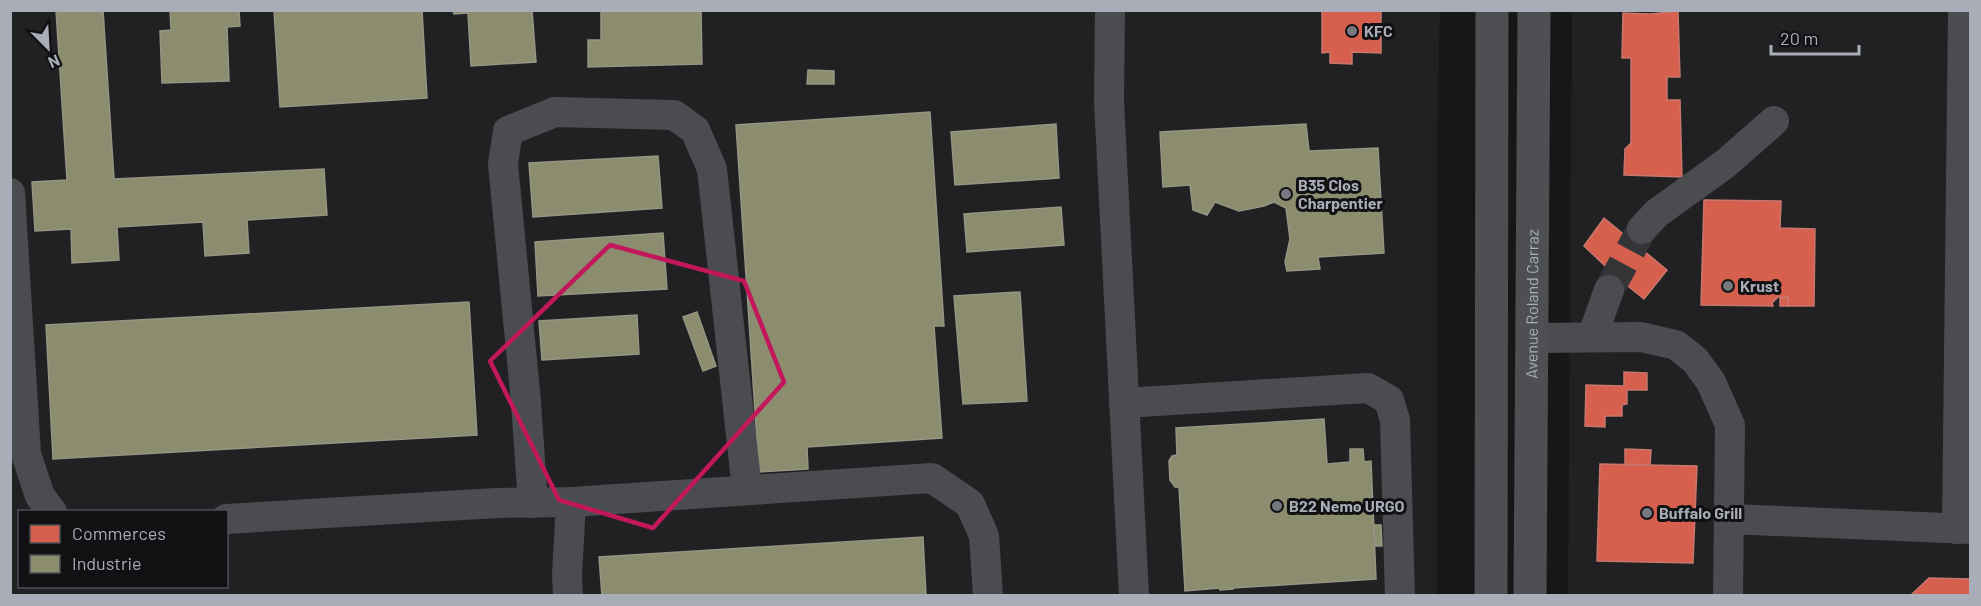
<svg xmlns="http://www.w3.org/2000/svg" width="1981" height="606" viewBox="0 0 1981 606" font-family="Barlow,sans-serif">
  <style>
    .built { fill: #212123; fill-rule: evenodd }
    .shops { fill: #d6604d; stroke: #c8776d; stroke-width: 1.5 }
    .industry { fill: #8c8c6e; stroke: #949684; stroke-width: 1.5 }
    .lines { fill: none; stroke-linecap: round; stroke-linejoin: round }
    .minor-tunnel { stroke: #343537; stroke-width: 30; stroke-dasharray: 30 15; stroke-linecap: butt }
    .minor { stroke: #4b4c50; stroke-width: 30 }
    .major { stroke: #4d4f52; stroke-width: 33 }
    .marked { fill: none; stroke: #c2185b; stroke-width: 4.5; stroke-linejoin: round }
    .poi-dot { fill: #757880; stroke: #111113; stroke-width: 2 }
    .labels { text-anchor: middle; stroke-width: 6; stroke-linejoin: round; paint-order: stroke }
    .poi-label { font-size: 16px; font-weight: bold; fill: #a8adb8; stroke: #111113; text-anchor: start }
    .street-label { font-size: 16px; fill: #a8adb8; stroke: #111113 }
  </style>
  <rect width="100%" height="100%" fill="#171717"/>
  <!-- built -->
  <g class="built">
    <path d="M10 11H1440L1437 131V595H11ZM20 512H226V586H20Z"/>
    <polygon points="1572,11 1970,11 1970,595 1568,596"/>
  </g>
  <!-- shops -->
  <g class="shops">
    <polygon points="1322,10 1381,10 1381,53 1352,52 1352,64 1330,63 1330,52 1322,53"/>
    <polygon points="1678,11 1680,77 1667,77 1667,100 1680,100 1682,177 1624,175 1625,149 1631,143 1631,58 1622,58 1623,13 1650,14"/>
    <polygon points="1704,200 1781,201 1780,228 1815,229 1814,306 1788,306 1788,297 1778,297 1772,303 1773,306 1701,305"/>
    <polygon points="1604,218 1667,270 1644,299 1618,278 1584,246"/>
    <polygon points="1788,297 1788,306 1780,306 1780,298"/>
    <polygon points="1624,372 1647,373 1647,390 1627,390 1627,404 1622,405 1622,416 1605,416 1605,427 1585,426 1586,385 1624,386"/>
    <polygon points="1625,449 1651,450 1650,465 1625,464"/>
    <polygon points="1600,464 1697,466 1693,563 1597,561"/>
    <polygon points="1929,578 1970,579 1970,596 1910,596"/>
  </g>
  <!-- industry -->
  <g class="industry">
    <polygon points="56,10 103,10 114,179 324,169 327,215 247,220 249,253 205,256 203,222 117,227 119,260 72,263 71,229 35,231 32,182 67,180"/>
    <polygon points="170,10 239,10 240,26 227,27 229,81 162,83 160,31 171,30"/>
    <polygon points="274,10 422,10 427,98 280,107"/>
    <polygon points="453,10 532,10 536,62 471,66 468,13 454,14"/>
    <polygon points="601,10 701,10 702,64 588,67 588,40 601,40"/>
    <polygon points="808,70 834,71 834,84 807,84"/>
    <polygon points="930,112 944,326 934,326 942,438 807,447 808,469 759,472 736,125"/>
    <polygon points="1056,124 1059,178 955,185 951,132"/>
    <polygon points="1306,124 1309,151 1378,148 1384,253 1318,257 1320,269 1287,271 1285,262 1290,239 1286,208 1274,202 1264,206 1239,211 1215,202 1207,215 1193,210 1190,185 1163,187 1160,132"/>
    <polygon points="658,156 662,208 533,217 529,163"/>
    <polygon points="1061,207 1064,245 967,252 964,214"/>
    <polygon points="663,233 667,289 538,296 535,242"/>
    <polygon points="1020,292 1027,401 963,404 954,296"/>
    <polygon points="469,302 477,435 53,459 46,325"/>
    <polygon points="697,312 716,366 703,371 683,317"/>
    <polygon points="637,315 639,354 542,360 539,321"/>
    <polygon points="1324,419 1327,464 1350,462 1350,449 1363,449 1364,462 1371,461 1376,579 1233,588 1233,589 1220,590 1220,588 1185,591 1179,487 1175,487 1170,480 1169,461 1172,456 1177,455 1176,428"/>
    <polygon points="1374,525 1381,525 1382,546 1375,546"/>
    <polygon points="923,537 926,596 602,596 599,557"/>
  </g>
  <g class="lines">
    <!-- minor-tunnel -->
    <polyline class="minor-tunnel" points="1609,290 1642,229"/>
    <!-- minor -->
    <g class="minor">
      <polyline points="1110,10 1109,101 1134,596"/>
      <polyline points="10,193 26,454 40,496 52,512"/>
      <polyline points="1642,229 1657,213 1725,164 1774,121"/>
      <polyline points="1592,337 1609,290"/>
      <polyline points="1532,338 1641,337 1676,345 1695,360 1711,382 1730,425 1728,596"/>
      <polyline points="1124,403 1368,388 1389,400 1395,420 1400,596"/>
      <polyline points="533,503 526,402 503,164 508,131 555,112 674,115 695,130 712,169 747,490"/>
      <polyline points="226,519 497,503 571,502 932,478 970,504 984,536 988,596"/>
      <polyline points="1729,519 1970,529"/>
      <polyline points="1957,529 1963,10"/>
      <polyline points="568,596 567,575 571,502"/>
    </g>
    <!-- major -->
    <g class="major">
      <polyline points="1491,596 1492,10"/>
      <path id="s1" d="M1530 596 1534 10"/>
    </g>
  </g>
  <!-- marked area -->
  <path class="marked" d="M610 245 744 281 784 382 653 528 559 500 490 361Z"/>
  <!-- markers -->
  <g class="poi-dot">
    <circle cx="1352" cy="31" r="6"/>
    <circle cx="1286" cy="194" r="6"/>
    <circle cx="1728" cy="286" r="6"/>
    <circle cx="1277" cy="506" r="6"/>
    <circle cx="1647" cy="513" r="6"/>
  </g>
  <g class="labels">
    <!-- poi labels -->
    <g class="poi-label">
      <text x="1364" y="37">KFC</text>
      <text x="1298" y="191">B35 Clos<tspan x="1298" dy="18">Charpentier</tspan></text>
      <text x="1740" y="292">Krust</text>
      <text x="1289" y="512">B22 Nemo URGO</text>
      <text x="1659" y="519">Buffalo Grill</text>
    </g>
    <!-- street labels -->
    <g class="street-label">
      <text dy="6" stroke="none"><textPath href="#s1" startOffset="292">Avenue Roland Carraz</textPath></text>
    </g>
  </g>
  <!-- border -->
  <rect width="1981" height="606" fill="none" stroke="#a8adb8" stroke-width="24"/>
  <!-- legend -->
  <rect x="18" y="510" width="210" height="78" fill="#111113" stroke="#4d4f55" stroke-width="1.5"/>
  <rect x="30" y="525" width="30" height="18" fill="#d6604d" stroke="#4d4f55" stroke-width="1.5"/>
  <text x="72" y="540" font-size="18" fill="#a8adb8">Commerces</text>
  <rect x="30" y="555" width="30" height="18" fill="#8c8c6e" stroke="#4d4f55" stroke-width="1.5"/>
  <text x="72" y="570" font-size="18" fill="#a8adb8">Industrie</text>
  <!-- north arrow -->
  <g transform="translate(48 48) rotate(156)" stroke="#111113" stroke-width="4.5" paint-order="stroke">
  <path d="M0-4.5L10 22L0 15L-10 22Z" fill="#a8adb8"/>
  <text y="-9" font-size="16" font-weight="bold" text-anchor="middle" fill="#a8adb8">N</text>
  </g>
  <!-- scale -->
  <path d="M1771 45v9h88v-9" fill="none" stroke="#a8adb8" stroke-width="3"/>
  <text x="1780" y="45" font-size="18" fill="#a8adb8" stroke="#111113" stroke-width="4.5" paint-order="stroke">20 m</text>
</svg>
